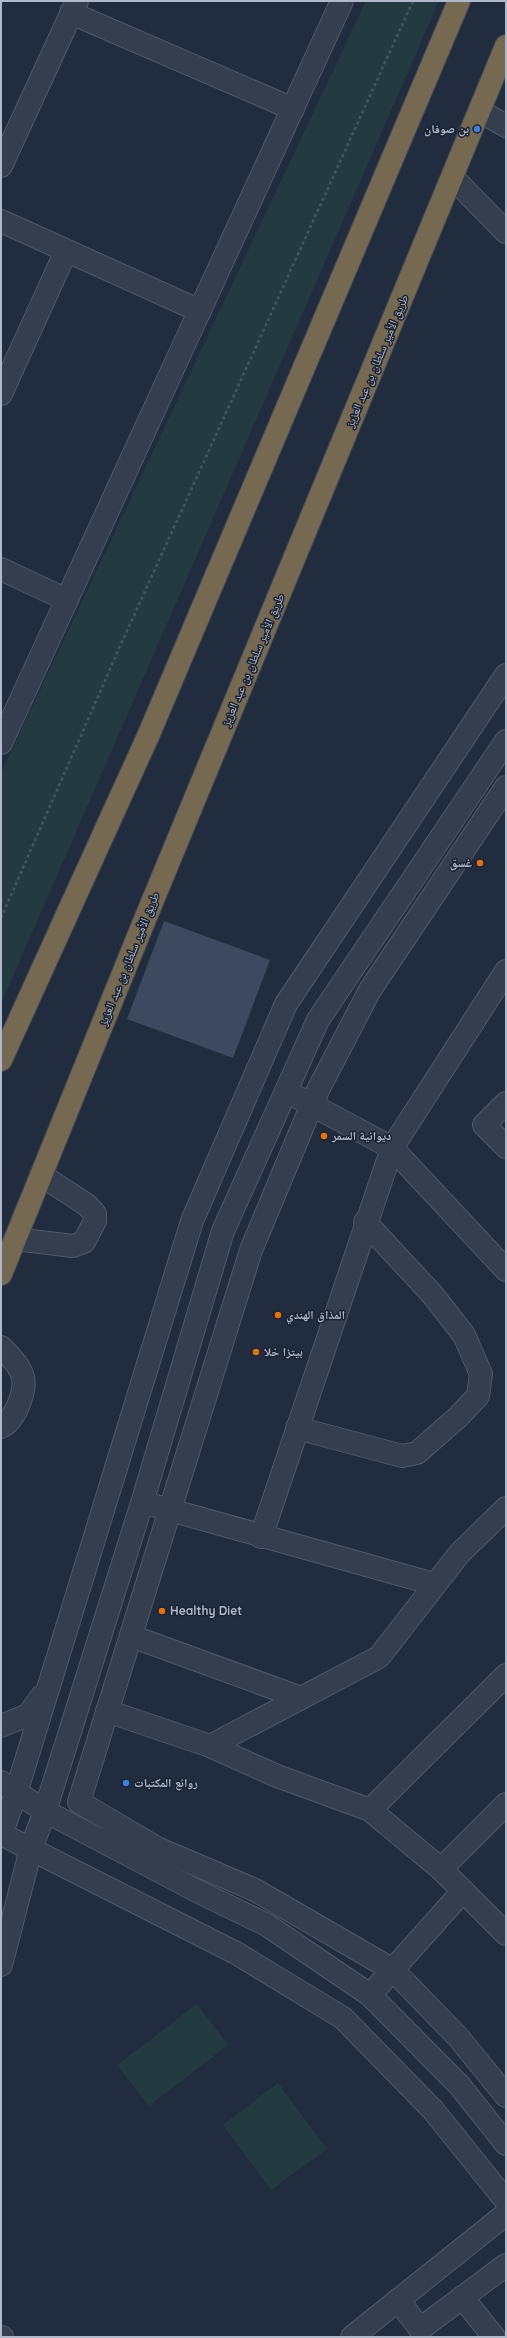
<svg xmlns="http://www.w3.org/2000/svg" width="507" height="2338" viewBox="0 0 507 2338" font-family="Quicksand,'Noto Naskh Arabic',sans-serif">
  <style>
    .green { fill: #233b40 }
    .building { fill: #3c495f }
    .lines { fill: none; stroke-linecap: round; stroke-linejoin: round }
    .minor-casing { stroke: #505969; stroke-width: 24 }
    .highway-casing { stroke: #3d4656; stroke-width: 24 }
    .path { stroke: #41585d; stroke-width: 2.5; stroke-dasharray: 3 3; stroke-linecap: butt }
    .minor { stroke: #353e4e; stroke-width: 22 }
    .highway { stroke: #756951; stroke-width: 22 }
    .shop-dot { fill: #3f7fe0; stroke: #1a2333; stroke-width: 1.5 }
    .food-dot { fill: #e8710a; stroke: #1a2333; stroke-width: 1.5 }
    .labels { text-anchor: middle; stroke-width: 3; stroke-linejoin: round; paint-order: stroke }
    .poi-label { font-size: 12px; font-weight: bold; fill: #b0b9ca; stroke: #1a2333; text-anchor: start }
    .street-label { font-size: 12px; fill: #b0b9ca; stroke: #1a2333 }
  </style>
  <rect width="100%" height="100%" fill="#212c3f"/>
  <!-- green -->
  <g class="green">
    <polygon points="366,1 439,1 1,1004 1,773"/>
    <polygon points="197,2004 228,2045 149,2106 117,2065"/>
    <polygon points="278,2083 327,2149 271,2190 223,2125"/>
  </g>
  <!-- building -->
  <polygon class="building" points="164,921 270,960 233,1058 127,1019"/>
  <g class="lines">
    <defs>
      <g id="minor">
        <polyline points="71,13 293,109"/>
        <polyline points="480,111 506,126"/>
        <polyline points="1,166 77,1"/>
        <polyline points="453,178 506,232"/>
        <polyline points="1,221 200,311"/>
        <polyline points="1,394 66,251"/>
        <polyline points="1,569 67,600"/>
        <polyline points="1,743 342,1"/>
        <polyline points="506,787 370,990 318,1090 251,1250 79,1802 157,1848 255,1890 393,1970 458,2037 506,2096"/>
        <polyline points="299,1098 392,1148 506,1270"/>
        <polyline points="506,1103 484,1125 506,1147"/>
        <polyline points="15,1239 73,1246 84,1242 95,1221 95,1214 87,1205 41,1175"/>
        <path d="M1 1347C9 1355 18 1364 22 1374 28 1388 15 1421 1 1427"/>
        <polyline points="297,1428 402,1456 417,1453 458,1417 478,1396 481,1374 464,1335 432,1294 365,1222"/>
        <polyline points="156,1506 434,1584"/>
        <polyline points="261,1537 392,1148 506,971"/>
        <polyline points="131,1636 301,1698"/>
        <polyline points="107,1711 210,1746 277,1776 370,1810 441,1869 506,1934"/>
        <polyline points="1,1726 28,1715 42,1696"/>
        <polyline points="210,1746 379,1657 459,1554 506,1508"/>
        <polyline points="1,1782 45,1811 197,1891 267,1925 370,1995 460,2086 506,2144"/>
        <polyline points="370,1810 506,1675"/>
        <polyline points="1,1834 236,1953 343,2018 433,2110 506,2201"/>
        <polyline points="1,1835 16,1793 192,1221 286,1004 506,675"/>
        <polyline points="441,1869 506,1804"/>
        <polyline points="1,1965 31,1849 45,1811 142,1503 223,1231 318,1020 506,741"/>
        <polyline points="370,1995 463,1891"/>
        <polyline points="462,2297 494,2337"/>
        <polyline points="398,2300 420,2329 506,2265"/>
        <polyline points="1,2337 2,2337"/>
        <polyline points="352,2337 506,2214"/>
      </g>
      <g id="highway">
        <polyline points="1,1060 149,734 459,1"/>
        <polyline points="1,1274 141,929 506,46"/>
      </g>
    </defs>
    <!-- minor casing -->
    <use href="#minor" class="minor-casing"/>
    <!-- highway casing -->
    <use href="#highway" class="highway-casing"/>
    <!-- path -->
    <polyline class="path" points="1,918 121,644 413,1"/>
    <!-- minor -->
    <use href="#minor" class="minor"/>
    <!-- highway -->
    <use href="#highway" class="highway"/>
  </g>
  <!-- markers -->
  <g class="shop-dot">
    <circle cx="477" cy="129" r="4"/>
    <circle cx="126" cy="1783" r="4"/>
  </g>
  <g class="food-dot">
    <circle cx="480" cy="863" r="4"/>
    <circle cx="324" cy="1136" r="4"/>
    <circle cx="278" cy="1315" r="4"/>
    <circle cx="256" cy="1352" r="4"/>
    <circle cx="162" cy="1611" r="4"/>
  </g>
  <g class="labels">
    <!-- poi labels -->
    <g class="poi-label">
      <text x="469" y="133" text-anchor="end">بن صوفان</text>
      <text x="472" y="867" text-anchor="end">غسق</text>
      <text x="332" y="1140">ديوانية السمر</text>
      <text x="286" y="1319">المذاق الهندي</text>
      <text x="264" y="1356">بيتزا خلا</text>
      <text x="170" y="1615">Healthy Diet</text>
      <text x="134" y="1787">روائع المكتبات</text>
    </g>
    <!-- street labels -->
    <g class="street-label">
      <text transform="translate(377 361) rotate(-67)" y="4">طريق الأمير سلطان بن عبد العزيز</text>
      <text transform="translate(253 660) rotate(-67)" y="4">طريق الأمير سلطان بن عبد العزيز</text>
      <text transform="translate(129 959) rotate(-68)" y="4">طريق الأمير سلطان بن عبد العزيز</text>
    </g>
  </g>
  <!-- border -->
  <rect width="507" height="2338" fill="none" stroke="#b0b9ca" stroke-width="4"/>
</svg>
